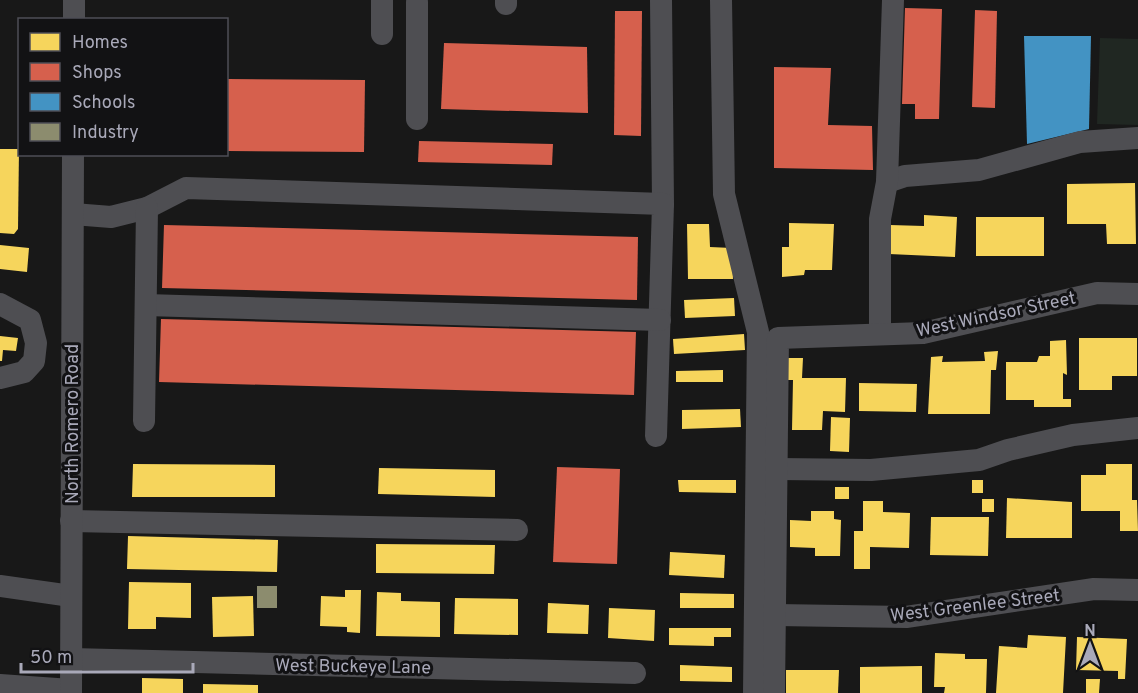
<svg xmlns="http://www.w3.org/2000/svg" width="1138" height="693" viewBox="0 0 1138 693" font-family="Overpass,sans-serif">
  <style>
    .green { fill: #202722 }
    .homes { fill: #f6d55c }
    .shops { fill: #d6604d }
    .schools { fill: #4393c3 }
    .industry { fill: #8c8c6e }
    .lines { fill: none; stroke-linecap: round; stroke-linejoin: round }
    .minor { stroke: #4e4e52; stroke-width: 22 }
    .labels { text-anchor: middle; stroke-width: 6; stroke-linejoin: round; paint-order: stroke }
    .street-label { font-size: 18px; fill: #a9a9b9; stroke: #121214 }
  </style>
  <rect width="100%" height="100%" fill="#181818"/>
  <!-- green -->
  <polygon class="green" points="1100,38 1138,39 1138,125 1097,124"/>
  <!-- homes -->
  <g class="homes">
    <polygon points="0,149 19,149 18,229 14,234 0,233"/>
    <polygon points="1135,183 1136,244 1107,244 1106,224 1067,224 1067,184"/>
    <polygon points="924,215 957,217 955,257 889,254 890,225 924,226"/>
    <rect x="976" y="217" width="68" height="39"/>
    <polygon points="789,223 834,224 832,270 805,270 804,275 782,277 782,247 789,247"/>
    <polygon points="687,224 709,224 710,247 732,248 733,279 688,279"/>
    <polygon points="0,245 29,248 27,272 0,269"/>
    <polygon points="734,298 735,316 685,318 684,300"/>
    <polygon points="744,334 745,350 674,354 673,339"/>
    <polygon points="0,336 18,338 16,351 3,350 2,361 0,361"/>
    <polygon points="1079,338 1137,338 1137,376 1112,376 1112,390 1079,390"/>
    <polygon points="1066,340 1067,375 1063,373 1063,399 1071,399 1071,407 1034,407 1034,400 1006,400 1006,362 1037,362 1039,356 1050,356 1050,341"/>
    <polygon points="998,351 996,370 991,370 990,414 928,414 931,357 943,356 942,362 985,361 984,352"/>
    <polygon points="785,358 803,358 802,378 846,378 845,412 823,411 822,430 792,430 793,380 785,380"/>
    <polygon points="723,370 723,382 676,382 676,371"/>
    <polygon points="859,383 917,384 916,412 859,411"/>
    <polygon points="740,409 741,427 682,429 682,410"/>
    <polygon points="831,417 850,418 849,452 830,451"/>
    <polygon points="133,464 275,465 275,497 132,497"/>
    <polygon points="1106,464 1132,464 1132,500 1137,500 1138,531 1120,531 1120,511 1081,511 1081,475 1106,475"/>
    <polygon points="379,468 495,470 495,497 378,494"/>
    <polygon points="678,480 736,480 736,493 679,492"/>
    <rect x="972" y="480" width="11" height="13"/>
    <rect x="835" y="487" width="14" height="12"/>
    <polygon points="1007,498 1072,502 1072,538 1006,538"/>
    <rect x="982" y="499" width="12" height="13"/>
    <polygon points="863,501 883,501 883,512 910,513 909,548 870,547 870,569 854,569 854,531 863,531"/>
    <polygon points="811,511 834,511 834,519 841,520 840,556 815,556 815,548 790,547 790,520 811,521"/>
    <polygon points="931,517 989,517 988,556 930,555"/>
    <polygon points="128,536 278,540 277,572 127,569"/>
    <polygon points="376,544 495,545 494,574 376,573"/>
    <polygon points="670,552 725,555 724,578 669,575"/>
    <polygon points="129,582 191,583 191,618 156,617 156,629 128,629"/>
    <polygon points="345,590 361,590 360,633 347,632 347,627 320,626 321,596 345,597"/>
    <polygon points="377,592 401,593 401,601 440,602 440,637 376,636"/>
    <polygon points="680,593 734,594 734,608 680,608"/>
    <polygon points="253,596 254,636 213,637 212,597"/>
    <polygon points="455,598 518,599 518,635 454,634"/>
    <polygon points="548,603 589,605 588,634 547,633"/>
    <polygon points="609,608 655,610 654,641 608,638"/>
    <polygon points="669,628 731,628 731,637 714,637 714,646 669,645"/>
    <polygon points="1028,635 1066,637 1063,693 996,693 999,646 1027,648"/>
    <polygon points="1077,637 1127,639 1125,679 1118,679 1118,671 1076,670"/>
    <polygon points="935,653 965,654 965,659 987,659 986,693 944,693 945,687 934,687"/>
    <polygon points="680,665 732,667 732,682 680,681"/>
    <polygon points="922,666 922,693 860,693 860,667"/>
    <polygon points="786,670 839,670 838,693 786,693"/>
    <polygon points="142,678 183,679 183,693 142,693"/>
    <polygon points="1086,679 1100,679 1099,693 1086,693"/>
    <polygon points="203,684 258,685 258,693 203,693"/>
  </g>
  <!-- shops -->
  <g class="shops">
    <polygon points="905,8 942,9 939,119 915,119 915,104 902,104"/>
    <polygon points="975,10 997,11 995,108 972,107"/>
    <polygon points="615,11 642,11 641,136 614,135"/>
    <polygon points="444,43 587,47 588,113 441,109"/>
    <polygon points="774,67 831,68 828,125 872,126 873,170 774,168"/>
    <polygon points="228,79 365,80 364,152 228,151"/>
    <polygon points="419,141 553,144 552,165 418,162"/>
    <polygon points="164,225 638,237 637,300 162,288"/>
    <polygon points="161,319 636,332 634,395 159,382"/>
    <polygon points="557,467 620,469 617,564 553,562"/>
  </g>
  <!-- schools -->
  <polygon class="schools" points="1024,36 1091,36 1089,129 1027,144"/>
  <!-- industry -->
  <rect class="industry" x="257" y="586" width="20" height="22"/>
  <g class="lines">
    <!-- minor -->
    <g class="minor">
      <polyline points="661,0 663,204"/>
      <polyline points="721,0 724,194 758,332 754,693"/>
      <polyline points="506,4 506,0"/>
      <polyline points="74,20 74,0"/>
      <polyline points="382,34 382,0"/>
      <polyline points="417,119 417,2"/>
      <polyline points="887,182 905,176 979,170 1080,142 1138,138"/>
      <polyline points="73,214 111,217 147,208 186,188 663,204 656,436"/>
      <polyline points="0,304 30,320 36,343 34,361 24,372 0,378"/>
      <polyline points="146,305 660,320"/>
      <polyline points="880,334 880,219 887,182 893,0"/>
      <polyline points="144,421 147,208"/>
      <polyline points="778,469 871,470 979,460 1008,450 1073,435 1138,428"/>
      <polyline points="71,521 517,530"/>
      <polyline points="0,586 71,596"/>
      <polyline points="776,615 906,617 1094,589 1138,590"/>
      <polyline points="71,659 635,673"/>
      <polyline points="0,685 71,690"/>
      <polyline points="71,693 73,154"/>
      <polyline points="774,693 778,338 923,333 1097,293 1138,294"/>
    </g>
  </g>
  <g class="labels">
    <!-- street labels -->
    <g class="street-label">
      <text transform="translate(996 314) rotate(-12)" y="6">West Windsor Street</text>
      <text transform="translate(72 424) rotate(-90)" y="6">North Romero Road</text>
      <text transform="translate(975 605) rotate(-7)" y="6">West Greenlee Street</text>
      <text transform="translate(353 666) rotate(1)" y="6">West Buckeye Lane</text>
    </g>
  </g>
  <!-- legend -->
  <rect x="18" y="18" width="210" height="138" fill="#121214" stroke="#4e4e56" stroke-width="1.5"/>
  <rect x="30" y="33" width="30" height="18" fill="#f6d55c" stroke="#4e4e56" stroke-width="1.5"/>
  <text x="72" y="48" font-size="18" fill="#a9a9b9">Homes</text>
  <rect x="30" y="63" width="30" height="18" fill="#d6604d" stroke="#4e4e56" stroke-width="1.5"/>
  <text x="72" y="78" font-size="18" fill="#a9a9b9">Shops</text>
  <rect x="30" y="93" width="30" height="18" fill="#4393c3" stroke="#4e4e56" stroke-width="1.5"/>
  <text x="72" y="108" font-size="18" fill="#a9a9b9">Schools</text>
  <rect x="30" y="123" width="30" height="18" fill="#8c8c6e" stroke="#4e4e56" stroke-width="1.5"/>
  <text x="72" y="138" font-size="18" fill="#a9a9b9">Industry</text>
  <!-- north arrow -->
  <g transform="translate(1090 645)" stroke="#121214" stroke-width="4.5" paint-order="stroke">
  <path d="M0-4.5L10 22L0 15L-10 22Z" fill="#a9a9b9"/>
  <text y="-9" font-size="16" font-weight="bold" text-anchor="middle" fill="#a9a9b9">N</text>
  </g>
  <!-- scale -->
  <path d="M21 663v9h172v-9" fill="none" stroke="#a9a9b9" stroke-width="3"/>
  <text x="30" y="663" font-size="18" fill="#a9a9b9" stroke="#121214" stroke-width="4.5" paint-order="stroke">50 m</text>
</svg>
